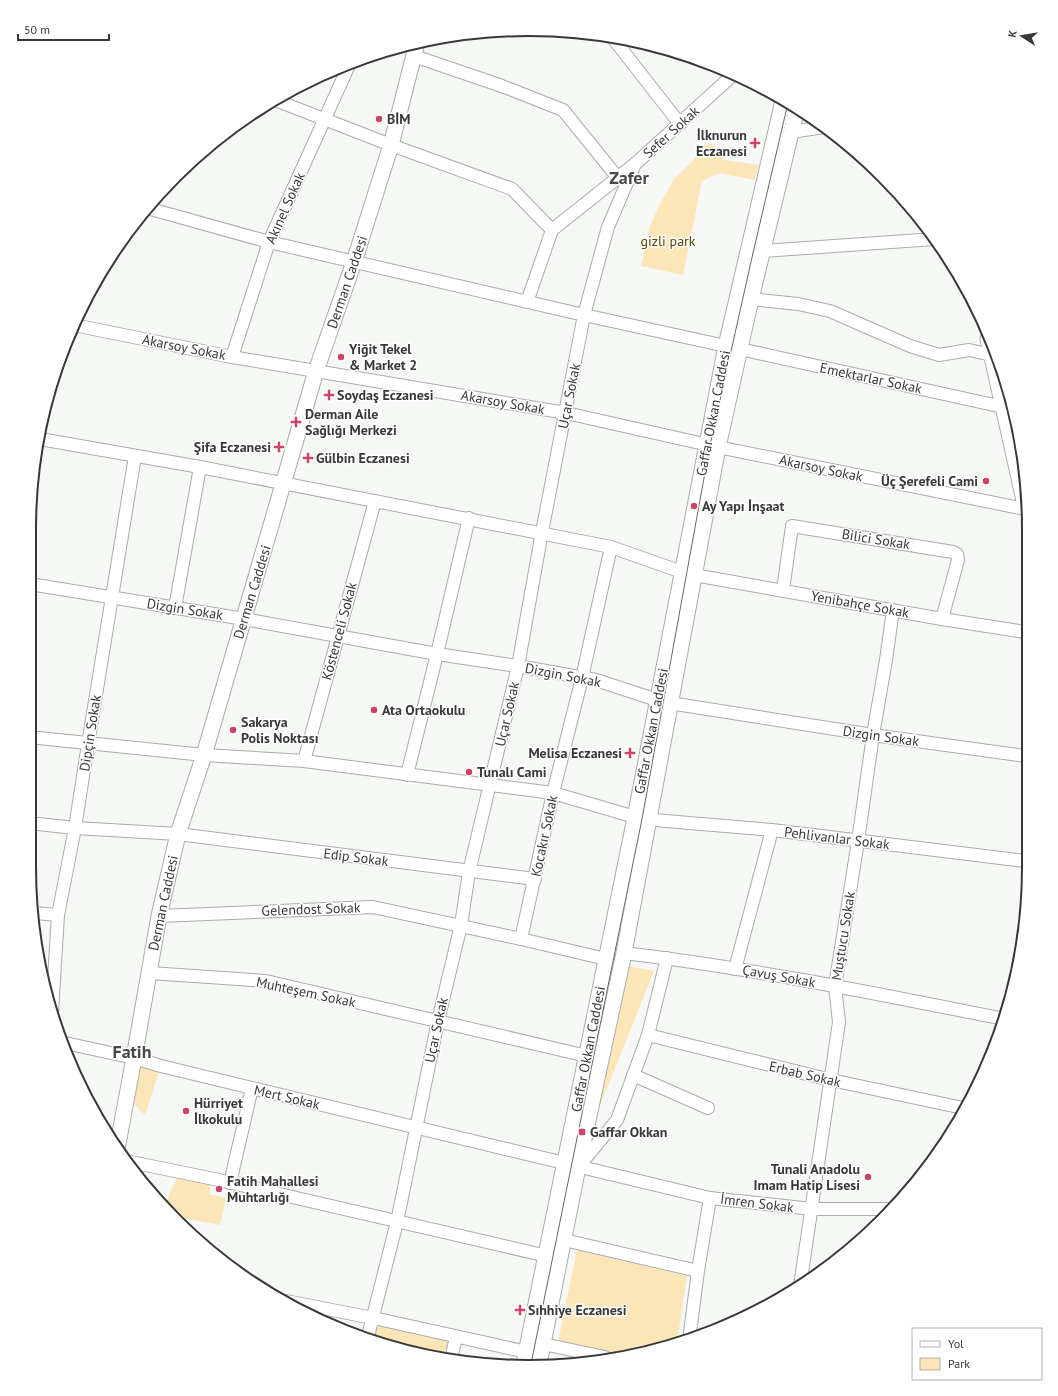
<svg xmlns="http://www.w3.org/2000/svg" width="1058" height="1396" viewBox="0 0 1058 1396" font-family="'PT Sans',sans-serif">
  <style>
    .green { fill: #fce5b7 }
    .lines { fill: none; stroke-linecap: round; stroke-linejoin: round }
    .minor-casing { stroke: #aaaca9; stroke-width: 14 }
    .major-casing { stroke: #aaaca9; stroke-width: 17 }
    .minor { stroke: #fff; stroke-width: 12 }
    .major { stroke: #fff; stroke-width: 15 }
    .tram { stroke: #646664; stroke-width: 1 }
    .poi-dot { fill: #d04168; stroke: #fff; stroke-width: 1.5 }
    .labels { text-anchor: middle; stroke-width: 3; stroke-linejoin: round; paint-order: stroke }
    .poi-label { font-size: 14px; font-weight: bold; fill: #373837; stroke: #fff; text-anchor: start }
    .street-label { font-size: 14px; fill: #373837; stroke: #fff }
    .park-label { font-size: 14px; fill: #5c4303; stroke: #fff }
    .district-label { font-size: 18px; font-weight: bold; fill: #484a47; stroke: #fff }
    .rim { fill: none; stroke: #373837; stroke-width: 2 }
  </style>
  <rect width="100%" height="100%" fill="#f5f8f4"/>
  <!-- green -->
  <g class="green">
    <polygon points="711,143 724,160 759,165 754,180 719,173 702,181 683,275 641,266 650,226 660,204 674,179 693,161 702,146"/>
    <polygon points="628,966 654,971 597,1113"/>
    <polygon points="134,1058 161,1066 145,1115 127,1097"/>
    <polygon points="180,1172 212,1178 209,1194 226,1198 220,1225 174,1216 166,1207 169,1195"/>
    <polygon points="577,1250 687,1276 677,1343 621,1354 558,1342"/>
    <polygon points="378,1319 449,1335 444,1358 432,1357 374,1338"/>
  </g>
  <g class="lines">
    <defs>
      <g id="minor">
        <polyline points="612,37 680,124"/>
        <polyline points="414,56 502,86 563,110 618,178"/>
        <polyline points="275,100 391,145 512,189 552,230"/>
        <polyline points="791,132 824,127"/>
        <polyline points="147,208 269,242 584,315 726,346"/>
        <polyline points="763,251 935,239"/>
        <polyline points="751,299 798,304 830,311 910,346 939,355 969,350 992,355 995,352"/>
        <polyline points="527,302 552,230 635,164 734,74"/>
        <polyline points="74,325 232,357 566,413 713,446 1025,509"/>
        <polyline points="740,349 1003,407"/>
        <polyline points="232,357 269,242 350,63"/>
        <polyline points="40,439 200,467 611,547 682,572 694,575 942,619 1025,632"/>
        <polyline points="30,584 244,619 437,654 518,666 596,680 663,702 873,735 1025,756"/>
        <polyline points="783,590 792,526 953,552 957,554 958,560 942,619"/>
        <polyline points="175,608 200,467"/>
        <polyline points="29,737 204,755 304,761 553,793 642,819 772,830 1025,861"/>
        <polyline points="304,761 375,501"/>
        <polyline points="407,775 437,654 469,518"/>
        <polyline points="29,823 75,828 178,834 535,879"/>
        <polyline points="35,913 58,915"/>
        <polyline points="159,916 373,907 521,939 606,959"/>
        <polyline points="521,939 553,793 582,678 611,547"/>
        <path d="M624 953C752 968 878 994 1004 1019"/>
        <polyline points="735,969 772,830"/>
        <polyline points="150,973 266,981 587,1056"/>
        <polyline points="52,1012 58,915 75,828 88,744 135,456"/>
        <polyline points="648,1035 831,1080 963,1108"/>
        <polyline points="65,1043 134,1058 161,1066 252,1088 710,1198 812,1209 892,1209"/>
        <polyline points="633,1075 708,1108"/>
        <polyline points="126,1161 219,1180 547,1256"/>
        <polyline points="579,1166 617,1120 648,1035 667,958"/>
        <polyline points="230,1183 252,1088"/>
        <polyline points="564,1240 698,1271"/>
        <polyline points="800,1286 839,1022 835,986 858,841 873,735 886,660 893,610"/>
        <polyline points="286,1301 378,1319 527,1352"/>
        <polyline points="368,1336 397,1222 438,1021 461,925 469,872 518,666 542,532 584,315 608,227 635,164"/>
        <polyline points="689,1340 698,1271 710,1198"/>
        <polyline points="543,1344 605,1357"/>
        <polyline points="451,1359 456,1337"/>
      </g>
      <g id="major">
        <polyline points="988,339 1025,505"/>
        <polyline points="117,1149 134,1058 159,916 178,834 204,755 316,371 354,262 391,145 417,43"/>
        <polyline points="524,1363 635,818 726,346 783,101"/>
        <polyline points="539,1364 578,1167 624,953 718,447 751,299 797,108"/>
      </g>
    </defs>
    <!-- minor casing -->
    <use href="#minor" class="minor-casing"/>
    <!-- major casing -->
    <use href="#major" class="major-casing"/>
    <!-- minor -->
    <use href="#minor" class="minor"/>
    <!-- major -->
    <use href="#major" class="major"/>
    <!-- tram -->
    <polyline class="tram" points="531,1364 642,819 710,445 753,253 788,103"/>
  </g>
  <!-- markers -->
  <g class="poi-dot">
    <circle cx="379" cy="119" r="4"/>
    <path d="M753 137h4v4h4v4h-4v4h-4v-4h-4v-4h4z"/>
    <circle cx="341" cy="357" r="4"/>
    <path d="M327 389h4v4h4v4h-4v4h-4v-4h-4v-4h4z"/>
    <path d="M294 416h4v4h4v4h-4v4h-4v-4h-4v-4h4z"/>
    <path d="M277 441h4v4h4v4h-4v4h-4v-4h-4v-4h4z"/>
    <path d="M306 452h4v4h4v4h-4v4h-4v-4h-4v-4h4z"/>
    <circle cx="986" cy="481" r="4"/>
    <circle cx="694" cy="506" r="4"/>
    <circle cx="374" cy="710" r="4"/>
    <circle cx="233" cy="730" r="4"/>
    <path d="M628 747h4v4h4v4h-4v4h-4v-4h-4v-4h4z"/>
    <circle cx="469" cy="772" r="4"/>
    <circle cx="186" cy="1111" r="4"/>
    <rect x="578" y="1128" width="8" height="8" rx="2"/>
    <circle cx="868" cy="1177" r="4"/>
    <circle cx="219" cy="1189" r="4"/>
    <path d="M518 1304h4v4h4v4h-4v4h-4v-4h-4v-4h4z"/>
  </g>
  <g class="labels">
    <!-- poi labels -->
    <g class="poi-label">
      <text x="387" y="124">BİM</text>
      <text x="747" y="140" text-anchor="end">İlknurun<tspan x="747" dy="16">Eczanesi</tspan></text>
      <text x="349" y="354">Yiğit Tekel<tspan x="349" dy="16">&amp; Market 2</tspan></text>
      <text x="337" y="400">Soydaş Eczanesi</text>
      <text x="305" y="419">Derman Aile<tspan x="305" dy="16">Sağlığı Merkezi</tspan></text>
      <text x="271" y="452" text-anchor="end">Şifa Eczanesi</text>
      <text x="316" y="463">Gülbin Eczanesi</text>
      <text x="978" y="486" text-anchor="end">Üç Şerefeli Cami</text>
      <text x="702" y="511">Ay Yapı İnşaat</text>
      <text x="382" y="715">Ata Ortaokulu</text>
      <text x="241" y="727">Sakarya<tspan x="241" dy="16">Polis Noktası</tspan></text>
      <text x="622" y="758" text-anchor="end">Melisa Eczanesi</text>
      <text x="477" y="777">Tunalı Cami</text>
      <text x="194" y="1108">Hürriyet<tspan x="194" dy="16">İlkokulu</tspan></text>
      <text x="590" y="1137">Gaffar Okkan</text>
      <text x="860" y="1174" text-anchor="end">Tunali Anadolu<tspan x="860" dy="16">Imam Hatip Lisesi</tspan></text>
      <text x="227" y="1186">Fatih Mahallesi<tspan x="227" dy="16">Muhtarlığı</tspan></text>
      <text x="528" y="1315">Sıhhiye Eczanesi</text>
    </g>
    <!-- street labels -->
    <g class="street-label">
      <text transform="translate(671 132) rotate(-42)" y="5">Sefer Sokak</text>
      <text transform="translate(285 208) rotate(-66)" y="5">Akınel Sokak</text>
      <text transform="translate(347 282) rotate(-71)" y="5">Derman Caddesi</text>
      <text transform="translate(184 347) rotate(11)" y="5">Akarsoy Sokak</text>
      <text transform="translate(871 378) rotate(12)" y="5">Emektarlar Sokak</text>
      <text transform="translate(569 396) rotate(-79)" y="5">Uçar Sokak</text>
      <text transform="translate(503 402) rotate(10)" y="5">Akarsoy Sokak</text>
      <text transform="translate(713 413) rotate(-79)" y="5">Gaffar Okkan Caddesi</text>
      <text transform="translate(821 468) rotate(12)" y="5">Akarsoy Sokak</text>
      <text transform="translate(876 539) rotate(9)" y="5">Bilici Sokak</text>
      <text transform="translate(252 592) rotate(-73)" y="5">Derman Caddesi</text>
      <text transform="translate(860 604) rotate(10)" y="5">Yenibahçe Sokak</text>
      <text transform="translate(185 609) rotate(9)" y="5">Dizgin Sokak</text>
      <text transform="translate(339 631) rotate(-75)" y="5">Köstenceli Sokak</text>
      <text transform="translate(563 675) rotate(11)" y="5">Dizgin Sokak</text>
      <text transform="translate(507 714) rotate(-77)" y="5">Uçar Sokak</text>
      <text transform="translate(651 731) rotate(-79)" y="5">Gaffar Okkan Caddesi</text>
      <text transform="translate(90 733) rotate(-81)" y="5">Dipçin Sokak</text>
      <text transform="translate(881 736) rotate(8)" y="5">Dizgin Sokak</text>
      <text transform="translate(544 836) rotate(-78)" y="5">Kocakır Sokak</text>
      <text transform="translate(837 838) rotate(7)" y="5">Pehlivanlar Sokak</text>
      <text transform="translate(356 857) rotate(7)" y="5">Edip Sokak</text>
      <text transform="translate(163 903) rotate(-78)" y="5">Derman Caddesi</text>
      <text transform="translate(311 909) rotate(-2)" y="5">Gelendost Sokak</text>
      <text transform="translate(843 936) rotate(-81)" y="5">Muştucu Sokak</text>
      <text transform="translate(779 976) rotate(10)" y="5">Çavuş Sokak</text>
      <text transform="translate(306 992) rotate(12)" y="5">Muhteşem Sokak</text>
      <text transform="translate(436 1030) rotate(-78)" y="5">Uçar Sokak</text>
      <text transform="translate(588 1049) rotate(-79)" y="5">Gaffar Okkan Caddesi</text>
      <text transform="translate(805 1074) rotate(13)" y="5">Erbab Sokak</text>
      <text transform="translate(287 1097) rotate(13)" y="5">Mert Sokak</text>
      <text transform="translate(757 1203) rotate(7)" y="5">İmren Sokak</text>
    </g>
    <!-- park labels -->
    <g class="park-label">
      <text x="668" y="246">gizli park</text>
    </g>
    <!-- district labels -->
    <g class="district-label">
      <text x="629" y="184">Zafer</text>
      <text x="132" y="1058">Fatih</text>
    </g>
  </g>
  <!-- crop -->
  <path d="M0 0H1058V1396H0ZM529 36H529A493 493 0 0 1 1022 529V867A493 493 0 0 1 529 1360H529A493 493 0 0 1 36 867V529A493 493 0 0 1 529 36Z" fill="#fff" fill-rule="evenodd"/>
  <path class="rim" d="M529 36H529A493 493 0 0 1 1022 529V867A493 493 0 0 1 529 1360H529A493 493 0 0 1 36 867V529A493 493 0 0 1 529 36Z"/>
  <!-- legend -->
  <rect x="912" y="1328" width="130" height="52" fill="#ffffff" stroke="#afafaf"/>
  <rect x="920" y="1341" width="20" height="6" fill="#ffffff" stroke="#afafaf"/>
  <text x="948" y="1348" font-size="12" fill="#373837">Yol</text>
  <rect x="920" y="1358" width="20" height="12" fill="#fce5b7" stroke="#afafaf"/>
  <text x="948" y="1368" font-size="12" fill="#373837">Park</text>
  <!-- north arrow -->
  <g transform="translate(1022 36) rotate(282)" stroke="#ffffff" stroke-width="3" paint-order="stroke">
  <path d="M0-3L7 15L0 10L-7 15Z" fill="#373837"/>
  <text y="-6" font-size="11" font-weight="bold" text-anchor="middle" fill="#373837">K</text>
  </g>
  <!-- scale -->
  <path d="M18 34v6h91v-6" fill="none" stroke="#373837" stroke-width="2"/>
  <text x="24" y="34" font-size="12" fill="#373837" stroke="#ffffff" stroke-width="3" paint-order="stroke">50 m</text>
</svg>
